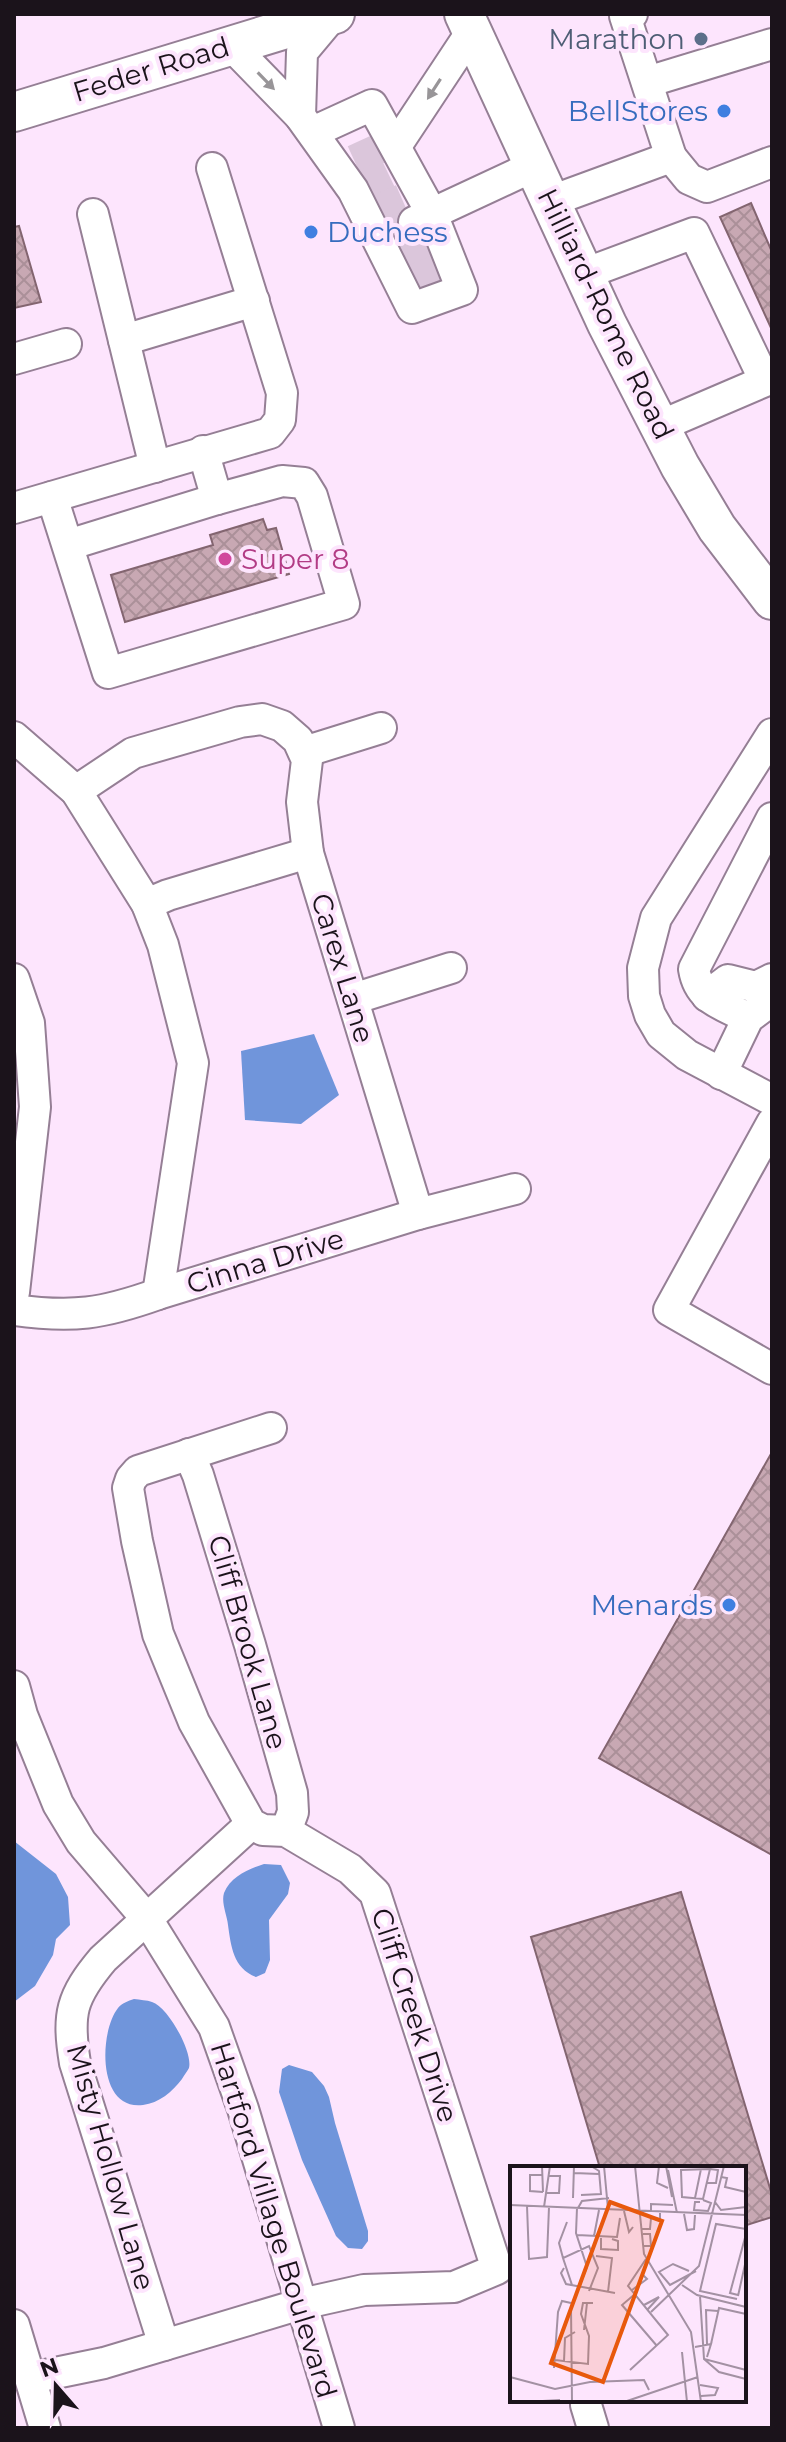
<svg xmlns="http://www.w3.org/2000/svg" width="786" height="2442" viewBox="0 0 786 2442" font-family="Montserrat,sans-serif">
  <style>
    .water { fill: #7095db }
    .building { fill: url(#building-cross-hatch); stroke: #836570; stroke-width: 2 }
    .lines { fill: none; stroke-linecap: round; stroke-linejoin: round }
    .minor-tunnel { stroke: #dbc6db; stroke-width: 30; stroke-dasharray: 30 15; stroke-linecap: butt }
    .minor-casing { stroke: #957f95; stroke-width: 34 }
    .major-casing { stroke: #957f95; stroke-width: 42 }
    .minor { stroke: #fff; stroke-width: 30 }
    .major { stroke: #fff; stroke-width: 38 }
    .oneway { fill: #989598 }
    .service-dot { fill: #5c6f8a; stroke: #fde5fd; stroke-width: 3 }
    .shop-dot { fill: #3f7fe0; stroke: #fde5fd; stroke-width: 3 }
    .hotel-dot { fill: #d1479c; stroke: #fde5fd; stroke-width: 3 }
    .labels { text-anchor: middle; stroke-width: 8; stroke-linejoin: round; paint-order: stroke }
    .service-label { font-size: 28px; fill: #4e5e75; stroke: #fde5fd; text-anchor: end }
    .street-label { font-size: 28px; fill: #1b131b; stroke: #fde5fd }
    .shop-label { font-size: 28px; fill: #366cbe; stroke: #fde5fd; text-anchor: end }
    .hotel-label { font-size: 28px; fill: #b23c85; stroke: #fde5fd; text-anchor: start }
    .inset-road { fill: none; stroke: #a391a3; stroke-width: 2 }
    .view { fill: #e8590c; fill-opacity: 0.15; stroke: #e8590c; stroke-width: 4 }
    .inset-edge { fill: none; stroke: #1b131b; stroke-width: 4 }
  </style>
  <defs>
    <pattern id="building-cross-hatch" width="8" height="8" patternUnits="userSpaceOnUse" patternTransform="scale(2)"><rect width="8" height="8" fill="#c8a8b3"/><path d="M0 0l8 8M0 8l8-8" fill="none" stroke="#ab9099"/></pattern>
  </defs>
  <rect width="100%" height="100%" fill="#fde5fd"/>
  <!-- water -->
  <g class="water">
    <polygon points="314,1034 339,1095 301,1124 245,1120 241,1051"/>
    <polygon points="14,1841 56,1874 68,1897 70,1925 56,1939 53,1955 35,1986 14,2002"/>
    <path d="M264 1864 281 1865 290 1883 288 1894 269 1920 270 1960 265 1973 256 1977C233 1968 231 1946 228 1925 227 1915 221 1903 224 1893 231 1876 249 1869 264 1864Z"/>
    <path d="M134 1999C140 2000 147 2000 152 2002 168 2007 193 2052 189 2068 187 2072 184 2075 182 2079 172 2092 159 2103 143 2105 97 2111 99 2032 118 2008 122 2003 128 2001 134 1999Z"/>
    <polygon points="289,2065 312,2072 324,2086 329,2097 335,2123 368,2231 368,2241 362,2249 348,2248 336,2236 302,2160 279,2092 282,2069"/>
  </g>
  <!-- building -->
  <g class="building">
    <polygon points="751,203 772,252 772,330 720,217"/>
    <polygon points="19,226 41,302 14,308 14,227"/>
    <polygon points="263,519 267,530 276,528 289,574 125,622 111,575 213,545 210,535"/>
    <polygon points="772,1452 772,1855 599,1758"/>
    <polygon points="681,1892 772,2195 772,2217 744,2226 744,2168 600,2168 531,1937"/>
  </g>
  <g class="lines">
    <!-- minor-tunnel -->
    <g class="minor-tunnel">
      <polyline points="354,160 378,149"/>
      <polyline points="365,184 388,173"/>
      <polyline points="379,209 402,199"/>
      <polyline points="391,232 414,222"/>
      <polyline points="402,257 426,245"/>
      <polyline points="414,279 438,269"/>
    </g>
    <defs>
      <g id="minor">
        <polyline points="231,45 300,116 353,190 412,308 462,290 432,214 372,105 313,132"/>
        <polyline points="647,82 772,44"/>
        <polyline points="300,116 302,52 333,15"/>
        <polyline points="396,146 472,31"/>
        <polyline points="671,157 689,179 707,187 772,162"/>
        <polyline points="551,201 671,157 625,16 632,14"/>
        <polyline points="93,214 155,467"/>
        <polyline points="414,222 534,166"/>
        <polyline points="584,274 694,233 765,381 660,426"/>
        <polyline points="124,340 254,301"/>
        <polyline points="14,359 66,344"/>
        <polyline points="52,497 108,673 344,604 312,496 304,483 282,481 217,499 203,451"/>
        <polyline points="14,508 270,433 280,420 282,393 212,168"/>
        <polyline points="68,545 217,499"/>
        <polyline points="772,734 656,918 643,968 644,996 650,1015 661,1034 687,1055 772,1100"/>
        <polyline points="14,737 76,791 147,904 163,945 193,1063 158,1294"/>
        <polyline points="304,752 381,728"/>
        <polyline points="76,791 133,753 240,722 262,719 282,726 298,740 307,760 302,802 308,853 418,1214"/>
        <polyline points="147,904 168,895 308,853"/>
        <polyline points="14,979 29,1023 35,1107 14,1292"/>
        <polyline points="707,996 728,980 756,987 772,979"/>
        <polyline points="353,999 451,968"/>
        <path d="M748 1018C722 1004 699 1000 694 969L772 818"/>
        <polyline points="721,1074 748,1018 772,1000"/>
        <polyline points="772,1123 669,1310 772,1369"/>
        <path d="M14 1310C73 1318 102 1314 158 1294L418 1214 515 1189"/>
        <polyline points="189,1454 198,1475 250,1645 292,1793 293,1812 286,1831"/>
        <polyline points="14,1686 22,1715 58,1804 81,1842 147,1919 214,2027 243,2109 339,2428"/>
        <polyline points="14,2325 45,2428"/>
        <path d="M164 2345 75 2063C67 2014 71 1997 103 1959L251 1824"/>
        <polyline points="31,2378 104,2363 301,2304 364,2290 454,2287 497,2269 375,1893 350,1869 286,1831 263,1830 251,1824 194,1722 158,1634 137,1541 128,1488 131,1479 138,1471 271,1428"/>
        <polyline points="586,2405 593,2428"/>
      </g>
      <g id="major">
        <polyline points="464,14 607,324 680,466 717,528 772,600"/>
        <polyline points="14,112 335,14"/>
      </g>
    </defs>
    <!-- minor casing -->
    <use href="#minor" class="minor-casing"/>
    <!-- major casing -->
    <use href="#major" class="major-casing"/>
    <!-- minor -->
    <use href="#minor" class="minor"/>
    <!-- major -->
    <use href="#major" class="major"/>
  </g>
  <!-- one-way arrows -->
  <defs><path id="oneway-solid" d="M-6-.8H1V-3.2L6.5 0L1 3.2V.8H-6Z" transform="scale(2)"/></defs>
  <g class="oneway">
    <use href="#oneway-solid" transform="translate(266 81) rotate(46)"/>
    <use href="#oneway-solid" transform="translate(434 89) rotate(123)"/>
  </g>
  <!-- markers -->
  <circle class="service-dot" cx="701" cy="39" r="8"/>
  <g class="shop-dot">
    <circle cx="724" cy="111" r="8"/>
    <circle cx="311" cy="232" r="8"/>
    <circle cx="729" cy="1605" r="8"/>
  </g>
  <circle class="hotel-dot" cx="225" cy="559" r="8"/>
  <g class="labels">
    <!-- service labels -->
    <g class="service-label">
      <text x="685" y="49">Marathon</text>
    </g>
    <!-- street labels -->
    <g class="street-label">
      <text transform="translate(151 69) rotate(-17)" y="10">Feder Road</text>
      <text transform="translate(606 314) rotate(64)" y="10">Hilliard-Rome Road</text>
      <text transform="translate(343 968) rotate(73)" y="10">Carex Lane</text>
      <text transform="translate(265 1261) rotate(-17)" y="10">Cinna Drive</text>
      <text transform="translate(248 1642) rotate(74)" y="10">Cliff Brook Lane</text>
      <text transform="translate(415 2015) rotate(72)" y="10">Cliff Creek Drive</text>
      <text transform="translate(111 2167) rotate(74)" y="10">Misty Hollow Lane</text>
      <text transform="translate(274 2220) rotate(73)" y="10">Hartford Village Boulevard</text>
    </g>
    <!-- shop labels -->
    <g class="shop-label">
      <text x="708" y="121">BellStores</text>
      <text x="327" y="242" text-anchor="start">Duchess</text>
      <text x="713" y="1615">Menards</text>
    </g>
    <!-- hotel labels -->
    <g class="hotel-label">
      <text x="241" y="569">Super 8</text>
    </g>
  </g>
  <!-- overview -->
  <g transform="translate(510 2166)">
    <rect width="236" height="236" fill="#fde5fd"/>
    <path class="inset-road" d="M27 0H32L33 26M94 0 98 43M125 0 134 88 181 166 191 236M149 0 147 17 158 22M156 0 162 31M200 3 193 33 172 31 171 4ZM158 4 167 47M64 7 89 8M32 9H20V25L33 26M211 11 217 12 215 21 236 26M197 17H206L208 4 200 3M37 27H49L50 10H39M71 29 91 28 89 5 81 0M63 32 64 0M185 32 191 3M190 36H185L184 44 198 45 201 37 193 34M205 36 211 44 236 41M0 39 236 49M17 40 19 93 37 91 39 41M34 41 40 0M68 42 72 35 99 32M114 45 119 66 123 61M141 45V38L163 39M174 48 177 64 184 63 185 49M132 63H140L141 52 150 53V47M133 68H140L141 80H134M67 69 107 71 110 52M84 70 89 44M91 70V83L108 84V75L102 73M86 90 102 92 98 126M53 92 49 77 57 56M54 102 51 107 56 118 105 127M179 105 163 98 149 106 160 119 186 105M62 119 53 92 79 80 88 102 79 125M172 119 187 129 236 141M122 124 137 113 132 108M125 128 112 139 147 180M228 129 220 127 236 68M190 130 194 193 236 204M228 130 236 94M227 133 190 125 206 58 236 63M134 139 149 131 138 143M141 146 189 100 214 0M74 164 77 137M197 178 196 144 208 145M201 178 209 142 236 148M185 181 201 178 197 191M172 186 177 236M194 193 209 206 236 213M45 194 78 198 79 170 71 148 73 137H83M54 195 55 172 65 166M44 202 48 146 52 135 61 137M120 204 158 169 118 120 136 93M0 211 45 223 80 216 134 214 139 224M190 219 208 222 205 229 191 230M15 236 50 234M62 236 61 141 77 101 66 67 67 42M114 236 188 211"/>
    <path class="view" d="M100 36 152 55 93 216 41 197Z"/>
    <rect width="236" height="236" class="inset-edge"/>
  </g>
  <!-- border -->
  <rect width="786" height="2442" fill="none" stroke="#1b131b" stroke-width="32"/>
  <!-- north arrow -->
  <g transform="translate(56 2386) rotate(340)" stroke="#fde5fd" stroke-width="6" paint-order="stroke">
  <path d="M0-6L14 30L0 20L-14 30Z" fill="#1b131b"/>
  <text y="-12" font-size="22" font-weight="bold" text-anchor="middle" fill="#1b131b">N</text>
  </g>
</svg>
